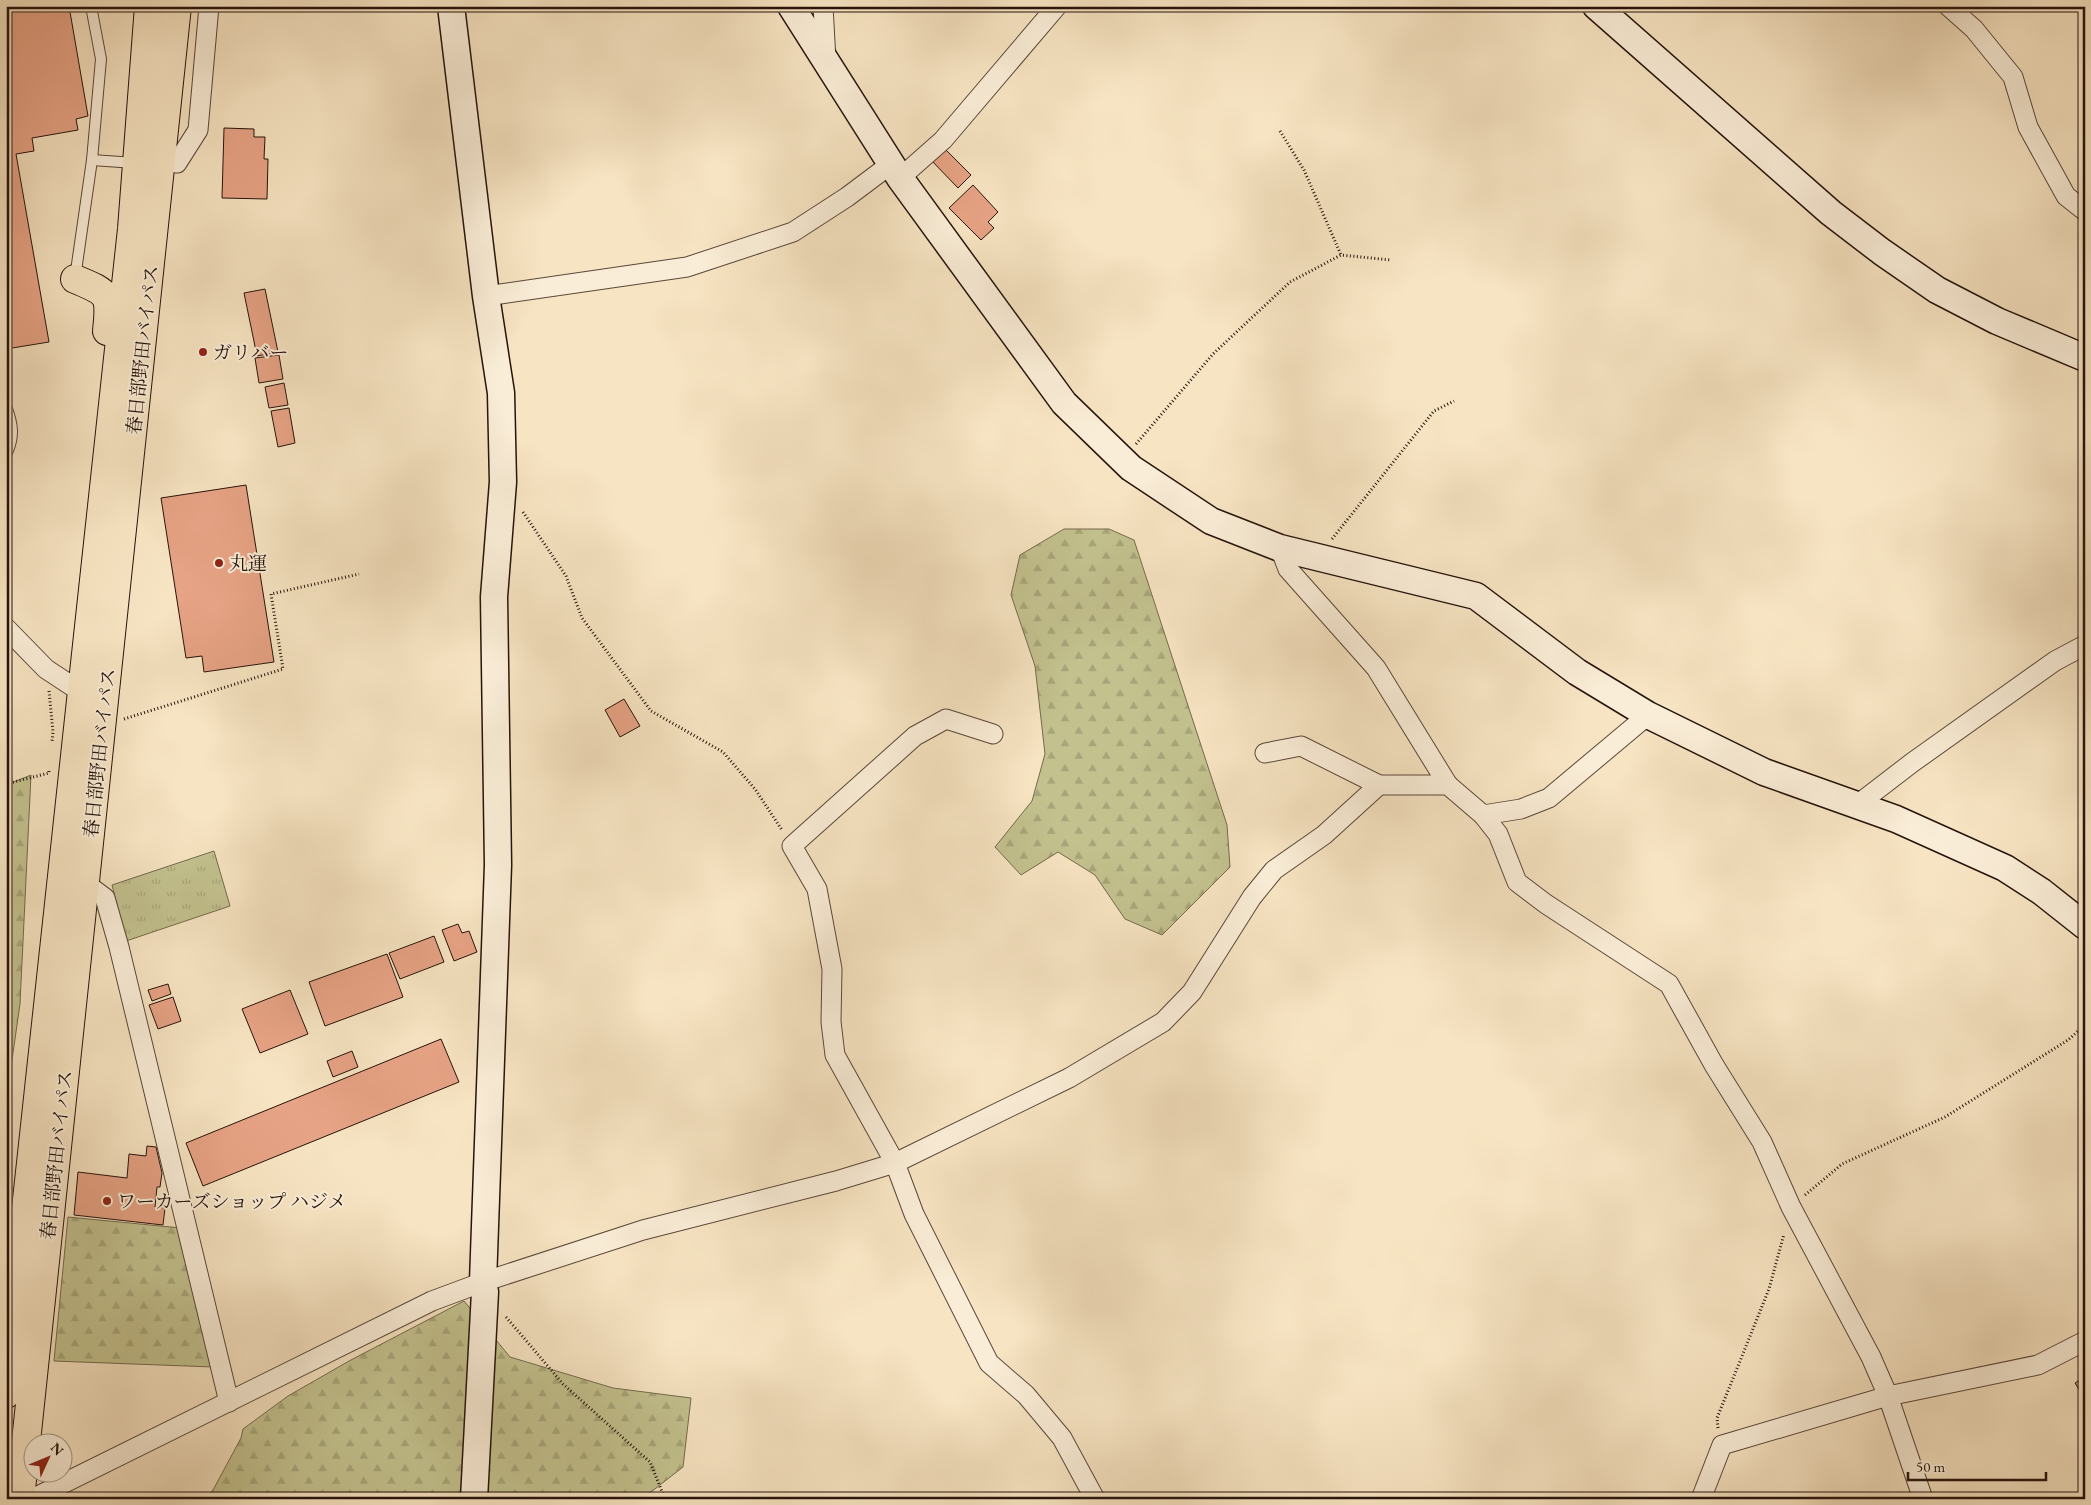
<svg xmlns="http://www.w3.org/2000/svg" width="2091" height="1505" viewBox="0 0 2091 1505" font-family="'EB Garamond','Noto Serif JP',serif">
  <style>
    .grass { fill: url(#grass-tufts); stroke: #746a4e }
    .forest { fill: url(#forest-firs); stroke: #746a4e }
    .building { fill: #e7a385; stroke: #26130c }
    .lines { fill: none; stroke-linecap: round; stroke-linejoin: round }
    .lane-casing { stroke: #5a473a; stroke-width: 12 }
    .street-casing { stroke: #5a473a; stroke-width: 21 }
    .secondary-casing { stroke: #26130c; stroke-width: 29 }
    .highway-casing { stroke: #26130c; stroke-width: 30 }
    .path { stroke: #26130c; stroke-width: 3; stroke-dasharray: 1 2.5; stroke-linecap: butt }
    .lane { stroke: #faedd7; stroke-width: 10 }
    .street { stroke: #faedd7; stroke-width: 19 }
    .secondary { stroke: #faedd7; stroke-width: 26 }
    .highway { stroke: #f7e4c2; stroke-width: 28 }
    .poi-dot { fill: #8f2418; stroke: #faedd7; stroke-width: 2 }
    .labels { text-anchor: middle; stroke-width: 4; stroke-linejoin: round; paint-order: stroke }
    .street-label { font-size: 19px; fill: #26130c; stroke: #faedd7 }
    .poi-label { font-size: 19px; fill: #26130c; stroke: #faedd7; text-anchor: start }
  </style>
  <defs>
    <pattern id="grass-tufts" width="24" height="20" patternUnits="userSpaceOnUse" patternTransform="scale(1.25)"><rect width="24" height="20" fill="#c3c28f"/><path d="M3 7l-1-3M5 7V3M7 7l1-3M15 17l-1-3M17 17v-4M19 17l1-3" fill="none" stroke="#a7a67a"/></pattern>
    <pattern id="forest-firs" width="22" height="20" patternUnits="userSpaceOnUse" patternTransform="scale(1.25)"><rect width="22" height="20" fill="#c3c28f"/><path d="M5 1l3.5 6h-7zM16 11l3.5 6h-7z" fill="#a7a67a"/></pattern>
  </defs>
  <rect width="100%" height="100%" fill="#f7e4c2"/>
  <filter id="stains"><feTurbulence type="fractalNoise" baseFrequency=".004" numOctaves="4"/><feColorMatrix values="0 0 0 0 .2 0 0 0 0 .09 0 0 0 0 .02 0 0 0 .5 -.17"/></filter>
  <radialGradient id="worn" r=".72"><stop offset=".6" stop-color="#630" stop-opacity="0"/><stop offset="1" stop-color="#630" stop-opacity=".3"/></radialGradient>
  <!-- grass -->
  <polygon class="grass" points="214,851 230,906 126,941 112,885"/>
  <!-- forest -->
  <g class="forest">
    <polygon points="1064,529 1109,529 1134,540 1227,825 1230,867 1162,935 1125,919 1095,875 1058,852 1021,875 995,847 1032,801 1045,754 1035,666 1011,595 1020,555"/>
    <polygon points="31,775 20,1004 6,1102 6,785"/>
    <polygon points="68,1217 181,1228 213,1367 54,1361"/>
    <polygon points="464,1301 510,1357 613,1388 691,1398 683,1467 642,1499 562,1499 559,1497 555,1499 205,1499 213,1490 241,1438 243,1429 288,1396 349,1361"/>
  </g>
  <!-- building -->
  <g class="building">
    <polygon points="6,6 69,6 88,116 76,119 78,130 32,138 34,151 16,154 49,342 6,349"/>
    <polygon points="224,128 254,129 254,137 265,137 264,159 268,159 267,199 222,198"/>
    <polygon points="943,147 971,175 958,188 930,159"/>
    <polygon points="973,185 998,212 988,222 994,228 981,240 949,208"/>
    <polygon points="265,289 278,352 257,356 244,293"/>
    <polygon points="279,355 283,379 259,383 255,358"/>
    <polygon points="284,383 288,405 269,408 265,387"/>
    <polygon points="289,408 295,443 278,447 271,411"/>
    <polygon points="246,485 274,662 204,672 202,656 186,658 161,498"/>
    <polygon points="624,699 640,726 620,737 605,710"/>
    <polygon points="458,924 462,933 469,931 477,952 454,961 442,930"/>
    <polygon points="434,936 444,962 400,979 389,953"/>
    <polygon points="387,954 403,997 325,1026 309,982"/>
    <polygon points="168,984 171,994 152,1001 148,990"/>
    <polygon points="290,990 308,1034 260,1053 242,1009"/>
    <polygon points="173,997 181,1021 158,1029 149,1005"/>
    <polygon points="441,1039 459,1082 203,1186 186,1143"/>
    <polygon points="352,1051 358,1067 333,1077 327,1061"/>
    <polygon points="147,1146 156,1147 162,1173 160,1187 157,1187 155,1207 165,1208 163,1225 74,1215 78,1172 127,1178 129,1154 146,1156"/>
    <polygon points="2085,1377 2085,1399 2075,1383"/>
  </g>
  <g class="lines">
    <defs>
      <g id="lane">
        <polyline points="92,160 135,163"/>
        <polyline points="75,278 92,160 101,59 91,6"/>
        <path d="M6 406C13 424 15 437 6 455"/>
      </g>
      <g id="street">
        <polyline points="823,6 826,60"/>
        <polyline points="1948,6 1974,29 2013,77 2028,127 2066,196 2085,211"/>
        <polyline points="161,161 177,163 198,130 209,6"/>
        <polyline points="900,178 943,140 1057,6"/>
        <polyline points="486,296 687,267 793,232 847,197 891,164"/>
        <polyline points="1280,548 1288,569 1376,668 1448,785"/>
        <polyline points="6,628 46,669 81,692"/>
        <polyline points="993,734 946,719 915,736 792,846 817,889 832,969 831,1022 835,1055 895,1163 914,1214 989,1363 1026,1395 1062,1438 1095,1499"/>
        <polyline points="1265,753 1301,746 1379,785 1448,785 1483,815 1521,809 1549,798 1648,715"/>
        <polyline points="1857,805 1913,762 2055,661 2085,645"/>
        <polyline points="1483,815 1498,834 1517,882 1546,904 1669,984 1714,1065 1762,1142 1791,1207 1871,1357 1888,1396 1923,1499"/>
        <polyline points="85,883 105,898 119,947 229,1402"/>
        <polyline points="32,1499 432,1301 483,1282 643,1230 836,1181 895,1163 1069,1078 1163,1022 1192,992 1252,897 1274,870 1324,835 1379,785"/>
        <polyline points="1701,1499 1722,1445 1888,1396 2038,1365 2085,1341"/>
      </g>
      <g id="secondary">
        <polyline points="451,6 486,296 501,393 503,482 494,597 498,865 483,1282 485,1292 474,1499"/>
        <polyline points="791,6 900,178 1064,403 1131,468 1211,521 1280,548 1476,596 1577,672 1648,715 1764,772 1896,819 2005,868 2042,892 2085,926"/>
        <polyline points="1596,6 1831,213 1882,252 1937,290 1997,321 2085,358"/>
      </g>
      <g id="highway">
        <path d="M75 279C109 293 111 294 107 331"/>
        <polyline points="6,1394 132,229 149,6"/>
        <polyline points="20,1499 177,6"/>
      </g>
    </defs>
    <!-- lane casing -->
    <use href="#lane" class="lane-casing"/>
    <!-- street casing -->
    <use href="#street" class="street-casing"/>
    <!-- secondary casing -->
    <use href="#secondary" class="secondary-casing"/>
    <!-- highway casing -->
    <use href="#highway" class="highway-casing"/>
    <!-- path -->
    <g class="path">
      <polyline points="1280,131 1304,170 1341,255"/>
      <polyline points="1136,444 1213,354 1290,282 1341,255 1391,260"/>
      <polyline points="523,512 566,576 582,618 651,711 723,752 755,789 782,830"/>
      <polyline points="1332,539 1434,411 1454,401"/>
      <polyline points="49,691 53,732 52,742"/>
      <polyline points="124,719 283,669 271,594 359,574"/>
      <polyline points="6,784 49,773 49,771"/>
      <polyline points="1805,1195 1842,1164 1945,1117 2068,1040 2085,1025"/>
      <polyline points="506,1317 563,1384 650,1462 665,1499"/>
      <polyline points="1718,1428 1717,1418 1769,1289 1784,1234"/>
    </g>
    <!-- lane -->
    <use href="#lane" class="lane"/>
    <!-- street -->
    <use href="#street" class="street"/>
    <!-- secondary -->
    <use href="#secondary" class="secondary"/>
    <!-- highway -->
    <use href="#highway" class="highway"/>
  </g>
  <!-- markers -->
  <g class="poi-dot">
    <circle cx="203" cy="352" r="5"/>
    <circle cx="219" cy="563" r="5"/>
    <circle cx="107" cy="1201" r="5"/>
  </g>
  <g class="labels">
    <!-- street labels -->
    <g class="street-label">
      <text transform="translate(142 350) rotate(-84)" y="7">春日部野田バイパス</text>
      <text transform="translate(99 753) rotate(-84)" y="7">春日部野田バイパス</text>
      <text transform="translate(56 1155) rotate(-84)" y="7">春日部野田バイパス</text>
    </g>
    <!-- poi labels -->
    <g class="poi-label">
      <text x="213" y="359">ガリバー</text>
      <text x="229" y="570">丸運</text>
      <text x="117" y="1208">ワーカーズショップ ハジメ</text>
    </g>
  </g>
  <!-- margin -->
  <rect width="2091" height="1505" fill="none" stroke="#f7e4c2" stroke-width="25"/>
  <rect x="8" y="8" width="2076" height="1490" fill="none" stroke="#26130c" stroke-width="2.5"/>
  <rect x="12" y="12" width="2066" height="1480" fill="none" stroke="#26130c"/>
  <!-- north arrow -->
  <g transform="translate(48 1458) rotate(46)"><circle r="24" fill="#faedd7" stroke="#a59686"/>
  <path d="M0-4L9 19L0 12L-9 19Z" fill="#8f2418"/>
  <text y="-8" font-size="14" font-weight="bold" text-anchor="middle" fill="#26130c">N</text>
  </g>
  <!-- scale -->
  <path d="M1908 1472v8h138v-8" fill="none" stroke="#26130c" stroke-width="2.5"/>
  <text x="1916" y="1472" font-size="15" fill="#26130c" stroke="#faedd7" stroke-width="4" paint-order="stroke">50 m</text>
  <rect width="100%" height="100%" filter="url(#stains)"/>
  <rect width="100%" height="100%" fill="url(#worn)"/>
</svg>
